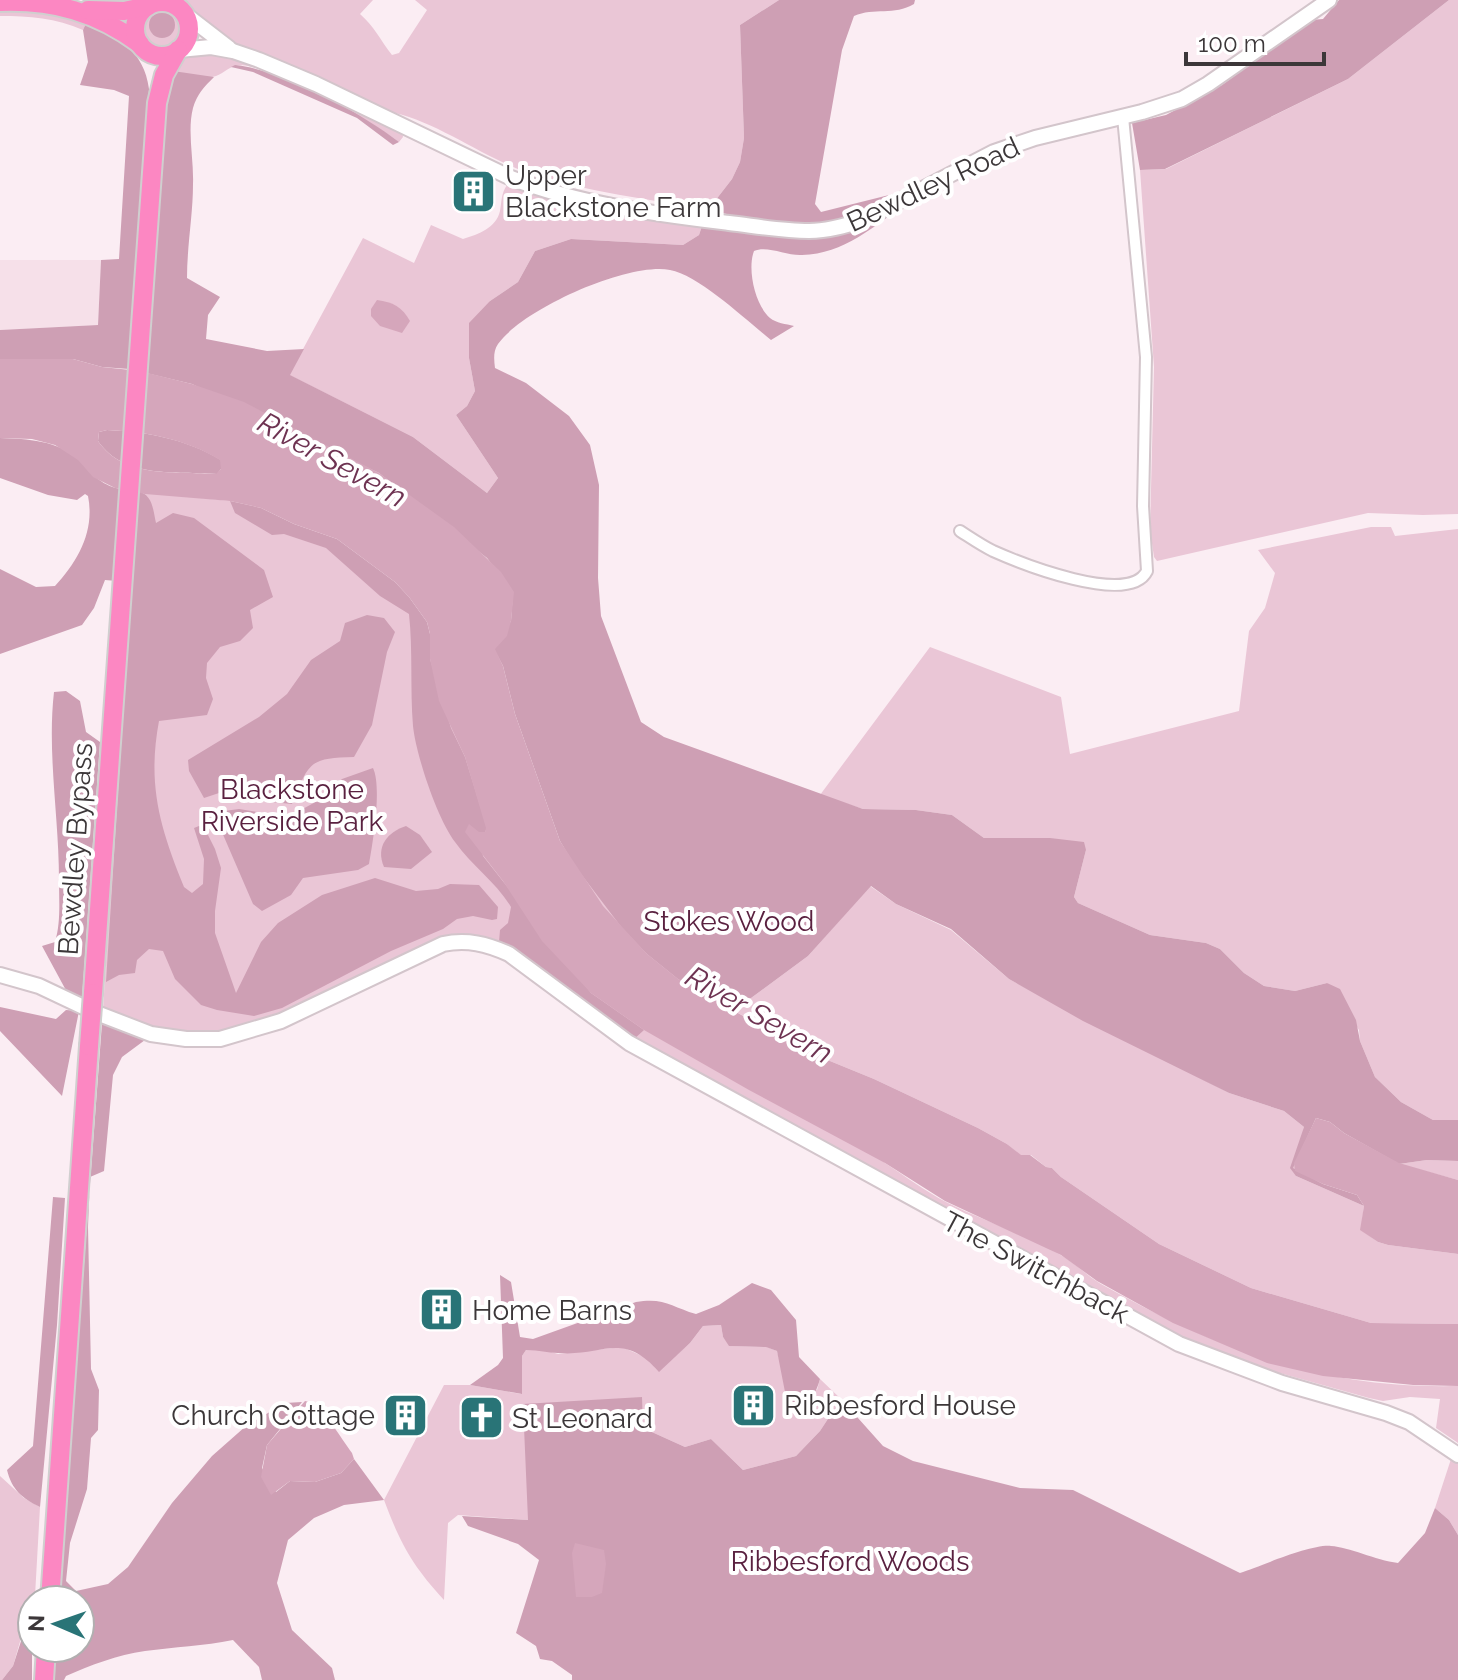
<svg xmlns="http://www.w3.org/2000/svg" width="1458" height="1680" viewBox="0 0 1458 1680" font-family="Raleway,sans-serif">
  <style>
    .built { fill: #f6e0e9 }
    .green { fill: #eac6d6 }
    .forest { fill: #ce9fb4 }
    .water { fill: #d5a6bb; fill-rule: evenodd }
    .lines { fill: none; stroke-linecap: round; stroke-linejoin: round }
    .street-casing { stroke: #d3c5cb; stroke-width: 14 }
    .secondary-casing { stroke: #d3c5cb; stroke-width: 18 }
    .highway-casing { stroke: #d0cfcf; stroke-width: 22 }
    .street { stroke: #fff; stroke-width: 10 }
    .secondary { stroke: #fff; stroke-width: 14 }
    .highway { stroke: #fc87c2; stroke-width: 18 }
    .highway-bridge-casing { stroke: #d0cfcf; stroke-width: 22; stroke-linecap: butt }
    .highway-bridge { stroke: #fc87c2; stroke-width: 18 }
    .labels { text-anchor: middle; stroke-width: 8; stroke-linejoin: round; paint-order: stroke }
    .poi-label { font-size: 28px; fill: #3c3739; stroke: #fff; text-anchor: start }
    .street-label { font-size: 28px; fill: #3c3739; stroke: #fff }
    .park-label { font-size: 28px; fill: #5a2140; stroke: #fff }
    .water-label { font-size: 30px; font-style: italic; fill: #6e3352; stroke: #fff }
  </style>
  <rect width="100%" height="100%" fill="#fbedf3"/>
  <!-- built -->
  <polygon class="built" points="0,260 101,260 98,325 0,330"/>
  <!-- green -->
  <g class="green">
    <path d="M174 0H373L360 14C374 26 381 41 392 55L399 53 427 10 415 0H779L740 25 744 138 740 162 732 179 708 210C649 199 588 192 531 174 486 159 439 123 395 113L235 44Z"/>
    <polygon points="1449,0 1458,0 1458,514 1423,515 1368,513 1157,561 1154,557 1150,530 1154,367 1140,170 1166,169 1348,79"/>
    <path d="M30 8 88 19 83 30C56 18 29 16 0 16V9Z"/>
    <circle cx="162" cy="29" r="21"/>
    <path d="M194 52C268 60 335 100 402 131L403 137 399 142C374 122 267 63 238 65 230 66 224 73 216 76 205 80 185 73 173 71L184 56Z"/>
    <path d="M507 185 601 210 702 226 699 235 683 245 571 239 535 251 518 282 490 301 469 358 475 391 467 406 456 415 498 478 487 493 413 437 289 375 363 238 414 263 431 225 463 239C479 234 496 228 500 211 502 200 501 194 507 185Z"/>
    <path d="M144 492 230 501 261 508 409 597 465 757 885 1163C905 1176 925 1191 946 1202 982 1220 1021 1233 1057 1253 1073 1261 1086 1275 1101 1284 1219 1350 1320 1389 1458 1386V1443L1436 1428 1440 1399 1410 1397 1383 1401 1369 1398 1234 1360 1182 1339 638 1045 499 942 427 945 257 1024 206 1034 153 1028 103 1010 120 738Z"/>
    <polygon points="1371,527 1391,527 1395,536 1458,529 1458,1120 1433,1120 1401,1102 1375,1077 1360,1041 1359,1030 1327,983 1295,991 1264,986 1244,973 1220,949 1206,943 1150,935 1078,903 1074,897 1086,850 984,838 952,815 916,810 863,809 820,795 930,647 1061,697 1070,754 1239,711 1249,631 1265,608 1275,573 1258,550"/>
    <polygon points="870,886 896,904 951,930 1009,979 1229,1093 1284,1111 1304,1127 1296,1176 1364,1206 1361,1230 1378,1242 1388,1245 1458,1254 1458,1324 1371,1323 1251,1288 1159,1244 1061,1177 1052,1168 1046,1167 1031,1155 1021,1156 1007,1144 978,1128 874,1079 803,1050 719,1002 751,998 808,956"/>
    <polygon points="1427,1160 1458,1161 1458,1180 1399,1164"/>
    <path d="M721 1325 723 1337 730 1346 767 1347 777 1351 782 1370 817 1390 820 1379 841 1399 820 1431 796 1456 743 1470 711 1439 685 1447 643 1428 641 1397 528 1520 458 1515 448 1523 444 1600C412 1565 401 1545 384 1500L444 1385H470L521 1394 522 1356 526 1350H545L558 1354 622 1347 647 1358 659 1371 690 1343 703 1326Z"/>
    <polygon points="1451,1459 1458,1464 1458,1535 1449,1520 1435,1508"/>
    <polygon points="0,1476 24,1498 40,1507 35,1596 32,1600 13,1666 2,1680 0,1680"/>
  </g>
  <!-- forest -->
  <g class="forest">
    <path d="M779 0H915L914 4C894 16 874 7 854 16L842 50 815 204 821 212 897 193C878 202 859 214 839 220 801 232 746 218 708 210L732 179 740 162 744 138 740 25Z"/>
    <polygon points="1339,0 1449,0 1348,79 1165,169 1140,170 1132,123 1166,115 1222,85 1311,20 1323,19"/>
    <circle cx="162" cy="25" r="13"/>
    <path d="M88 19C118 39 144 50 149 89L129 369 102 367 73 359H0V330L98 325 101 260 119 259 129 96 114 90 80 85 88 62 83 30Z"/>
    <path d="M235 65C284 70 360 112 399 142L393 145 357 118 253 72 231 67Z"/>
    <path d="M173 71 214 77C204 87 197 94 193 108 187 131 194 160 193 184 193 215 187 246 187 278L220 297 208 315 206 339 267 351 304 349 290 375 413 437 487 493 498 478 456 415 467 406 475 391 469 358V323L490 301 518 282 535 251 571 239 683 245 699 235 702 226 765 236 819 237 906 204C874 226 844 254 802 255 787 256 767 245 754 251 747 269 755 305 770 318 776 323 786 324 794 326L771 340C747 321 699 275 670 270 628 262 523 309 498 344 493 351 494 360 495 368L526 383 569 416 590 445 599 485 598 578 601 616 641 722 664 737 863 809 916 810 952 815 984 838H1050L1084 842 1086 850 1074 897 1078 903 1150 935 1206 943 1220 949 1244 973 1264 986 1295 991 1327 983 1340 989 1356 1020 1360 1041 1375 1077 1401 1102 1433 1120H1458V1161L1427 1160 1399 1164 1344 1133 1330 1122 1316 1118 1293 1168 1323 1184 1357 1195 1364 1206 1296 1176 1290 1168 1304 1127 1284 1111 1229 1093 1083 1021 1009 979 951 929 896 904 871 886 808 956 751 998 719 1002 678 979 647 954 622 928 575 866 560 841 515 714 503 666 494 649 511 621 513 592 487 558 379 473 192 384 146 373 165 100Z"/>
    <path d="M107 430C148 432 186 439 221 460V469L217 474C176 471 124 479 98 441L99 432Z"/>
    <path d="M0 438C28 439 57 440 79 460 94 474 98 484 120 489L113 576 117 577V581L105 580 94 608 82 625 0 654V569L36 587 55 586C78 561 95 531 88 496L85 494 77 500 48 495 0 478Z"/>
    <path d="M137 491C153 494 153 510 156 523L173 513 194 518 264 570 273 597 250 610 253 628 240 641 220 647 207 663 206 678 213 699 207 715 159 721C147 785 160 828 184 887L192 893 203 884 204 859 194 828 199 826 204 827 215 849 221 868 215 911V933L236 993 261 942 278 923 322 895 375 878 416 891 438 889 450 884 479 885 498 907 497 919 492 920 473 916 457 919 443 929 391 951 282 1008 254 1016 217 1010 201 1005 175 979 163 951 149 949 137 960 135 973 119 975 106 982Z"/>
    <path d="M230 501 261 508 294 524 337 539 395 582 409 597 427 622 430 634V659L451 728 465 757 487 828 485 832H479L483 856 591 993 644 1030 632 1041 532 963 499 942 500 930 508 923 511 907C496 882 472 866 455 842 437 818 416 755 413 726 410 689 413 651 409 614L380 596 326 548 284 534 272 535 235 513Z"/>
    <path d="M367 615 384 618 395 632 387 652 372 725 354 757C308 758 309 763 292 804L261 801 225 791 204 798 189 771 188 760 259 717 287 694 311 660 340 641 345 623Z"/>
    <path d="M66 691 80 701 86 732 100 742 82 998 68 994 42 946 55 942C61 922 59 901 59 880 59 817 47 753 54 692Z"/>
    <path d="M373 768C382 787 373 842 369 864L358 870 303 878 291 895 262 911 253 904 218 823 224 811 239 809 288 817 321 799 342 779Z"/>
    <path d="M406 826 420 835 432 852 411 869 384 867C375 846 388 832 406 826Z"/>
    <polygon points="0,1007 56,1019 66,1010 79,1011 62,1096 0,1031"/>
    <path d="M102 1023 145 1040 122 1057 113 1075 104 1171 90 1177 88 1227 91 1369 99 1390 98 1430 91 1438 87 1489 70 1543 66 1581 76 1591 108 1584 128 1567 172 1503 212 1456 246 1426 285 1403 302 1402 267 1445 262 1468 276 1492 290 1481 315 1482 341 1473 354 1459 384 1500 344 1505 314 1518 288 1540 277 1583 292 1630 332 1668 335 1680H262L259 1667 233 1640C204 1646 174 1647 145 1651 117 1655 91 1665 66 1676L64 1680H52L54 1648H80V1600H59Z"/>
    <path d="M53 1197 65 1198 57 1325 40 1507C22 1498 12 1490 7 1470L33 1446Z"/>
    <path d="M500 1275 511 1282 520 1337 533 1339 636 1302C664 1297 672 1307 696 1314L719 1305 752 1283 771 1290 796 1320 799 1357 820 1379C816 1393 812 1400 799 1407L786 1397 777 1351 766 1347 729 1346 723 1337 721 1325 703 1326 690 1343 659 1372C622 1330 603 1357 558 1353 547 1353 540 1350 526 1350L522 1356V1394L470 1385 498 1365 503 1358Z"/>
    <path d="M642 1397 643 1428 685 1447 711 1439 743 1470 796 1456 820 1431 841 1399 883 1446 913 1461 1020 1488 1073 1490 1240 1573C1261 1566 1311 1544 1331 1546 1349 1547 1375 1560 1398 1563L1425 1533 1435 1508 1449 1520 1458 1535V1680H572V1675L552 1661 540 1659 536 1646 516 1633 539 1560 518 1544 468 1526 462 1516 528 1520 523 1404Z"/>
    <polygon points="32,1607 32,1680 2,1680 13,1666"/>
  </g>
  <!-- water -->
  <g class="water">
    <path d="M377 300C393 302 402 307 410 321L402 333 380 326 371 316V309Z"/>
    <path d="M0 359H73L102 367 140 371 192 384 244 402 379 473 454 527 501 572 514 592 511 621 507 636 495 649 503 666 515 714 560 841 603 906 647 954 678 979 803 1050 874 1079 978 1128 1007 1144 1021 1155H1030L1046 1167 1052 1168 1061 1177 1159 1244 1251 1288 1371 1323 1458 1324V1386L1413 1385 1323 1376 1267 1363 1173 1323 1097 1281 1061 1255 945 1201 885 1163 749 1090 644 1030 591 993 542 941 503 881 465 832 469 824 479 832H485L486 828 465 757 439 701 430 659V634L427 622 409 597 395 582 337 539 294 524 261 508 230 501 145 494 115 488 93 477 78 460 55 445 32 439 0 438ZM107 430C148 432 185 439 220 460L221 469 216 474C176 471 124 479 98 441L99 432Z"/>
    <polygon points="1316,1118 1330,1122 1344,1133 1399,1163 1458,1180 1458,1254 1388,1245 1378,1242 1360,1230 1364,1206 1357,1195 1323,1184 1295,1171 1294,1163"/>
    <path d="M305 1401C321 1403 342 1440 352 1453L354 1459 341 1473 315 1482 290 1481 271 1495 261 1477 267 1445Z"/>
    <polygon points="575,1543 604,1550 606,1564 602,1593 592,1597 576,1597 572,1553"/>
  </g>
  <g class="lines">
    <defs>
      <path id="street" d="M960 531C971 538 981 545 993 551 1020 563 1129 607 1147 571L1143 506 1146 357 1123 117"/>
      <g id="secondary">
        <polyline points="185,14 229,48"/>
        <path d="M179 50 211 47 233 51 259 60 316 84 511 178C580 205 657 214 729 223 755 226 782 231 809 231 828 231 845 226 863 220L994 152 1035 138 1142 112 1182 99 1208 84 1329 0"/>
        <path d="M0 975 39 986 94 1012 151 1034 186 1039H220L281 1021 443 944C467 939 487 944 509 954L629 1043 1179 1344 1282 1383 1386 1413 1409 1422 1458 1455"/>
      </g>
      <g id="highway">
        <path d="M0 2C53 0 97 12 140 44"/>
        <circle cx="162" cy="29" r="27"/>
        <polyline points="88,10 124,11 148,6"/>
        <polyline points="93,993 157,103 164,75 178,50"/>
        <polyline points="50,1600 89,1046"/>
        <polyline points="44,1680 46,1648"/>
      </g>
    </defs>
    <!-- street casing -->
    <use href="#street" class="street-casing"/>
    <!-- secondary casing -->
    <use href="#secondary" class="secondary-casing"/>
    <!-- highway casing -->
    <use href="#highway" class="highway-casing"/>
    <!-- street -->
    <use href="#street" class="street"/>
    <!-- secondary -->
    <use href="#secondary" class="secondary"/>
    <!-- highway -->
    <use href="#highway" class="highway"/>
    <defs>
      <polyline id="highway-bridge" points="89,1046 93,993"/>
    </defs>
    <!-- highway-bridge casing -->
    <use href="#highway-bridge" class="highway-bridge-casing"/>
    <!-- highway-bridge -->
    <use href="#highway-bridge" class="highway-bridge"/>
  </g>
  <!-- icons -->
  <defs>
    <symbol id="building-square" viewBox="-11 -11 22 22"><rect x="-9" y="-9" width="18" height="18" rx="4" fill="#297477" stroke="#fff"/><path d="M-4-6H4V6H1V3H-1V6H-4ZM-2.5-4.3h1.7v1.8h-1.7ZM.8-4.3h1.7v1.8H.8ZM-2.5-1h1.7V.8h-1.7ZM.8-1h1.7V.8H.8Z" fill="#fff"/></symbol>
    <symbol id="church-square" viewBox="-11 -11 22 22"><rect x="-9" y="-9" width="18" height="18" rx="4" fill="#297477" stroke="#fff"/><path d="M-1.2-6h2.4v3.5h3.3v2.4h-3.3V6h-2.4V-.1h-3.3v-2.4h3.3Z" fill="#fff"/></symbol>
  </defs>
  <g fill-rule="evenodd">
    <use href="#building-square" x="448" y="166" width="51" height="51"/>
    <use href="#building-square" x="416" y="1284" width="51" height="51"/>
    <use href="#building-square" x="728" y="1380" width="51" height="51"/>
    <use href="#building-square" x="380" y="1390" width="51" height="51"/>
    <use href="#church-square" x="456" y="1392" width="51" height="51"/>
  </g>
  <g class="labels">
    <!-- poi labels -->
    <g class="poi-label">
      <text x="505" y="185">Upper<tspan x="505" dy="32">Blackstone Farm</tspan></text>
      <text x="472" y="1320">Home Barns</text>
      <text x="784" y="1415">Ribbesford House</text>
      <text x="375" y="1425" text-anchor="end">Church Cottage</text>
      <text x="512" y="1428">St Leonard</text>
    </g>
    <!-- street labels -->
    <g class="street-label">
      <text transform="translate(933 184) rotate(-25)" y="10">Bewdley Road</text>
      <text transform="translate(75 849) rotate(-86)" y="10">Bewdley Bypass</text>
      <text transform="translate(1036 1267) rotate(28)" y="10">The Switchback</text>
    </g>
    <!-- park labels -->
    <g class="park-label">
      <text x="292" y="799">Blackstone<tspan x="292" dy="32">Riverside Park</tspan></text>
      <text x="729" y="931">Stokes Wood</text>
      <text x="850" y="1571">Ribbesford Woods</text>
    </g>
    <!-- water labels -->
    <g class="water-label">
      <text transform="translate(332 460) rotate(29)" y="10">River Severn</text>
      <text transform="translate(759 1015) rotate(30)" y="10">River Severn</text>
    </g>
  </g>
  <!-- north arrow -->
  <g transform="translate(56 1624) rotate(272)"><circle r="38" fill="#ffffff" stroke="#b1afb0" stroke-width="2"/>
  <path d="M0-6L14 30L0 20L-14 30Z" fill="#297477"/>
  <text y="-12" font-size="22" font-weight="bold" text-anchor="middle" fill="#3c3739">N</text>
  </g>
  <!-- scale -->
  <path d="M1186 52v12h138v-12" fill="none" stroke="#3c3739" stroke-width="4"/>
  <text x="1198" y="52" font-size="24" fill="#3c3739" stroke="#ffffff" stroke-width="6" paint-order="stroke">100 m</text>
</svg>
